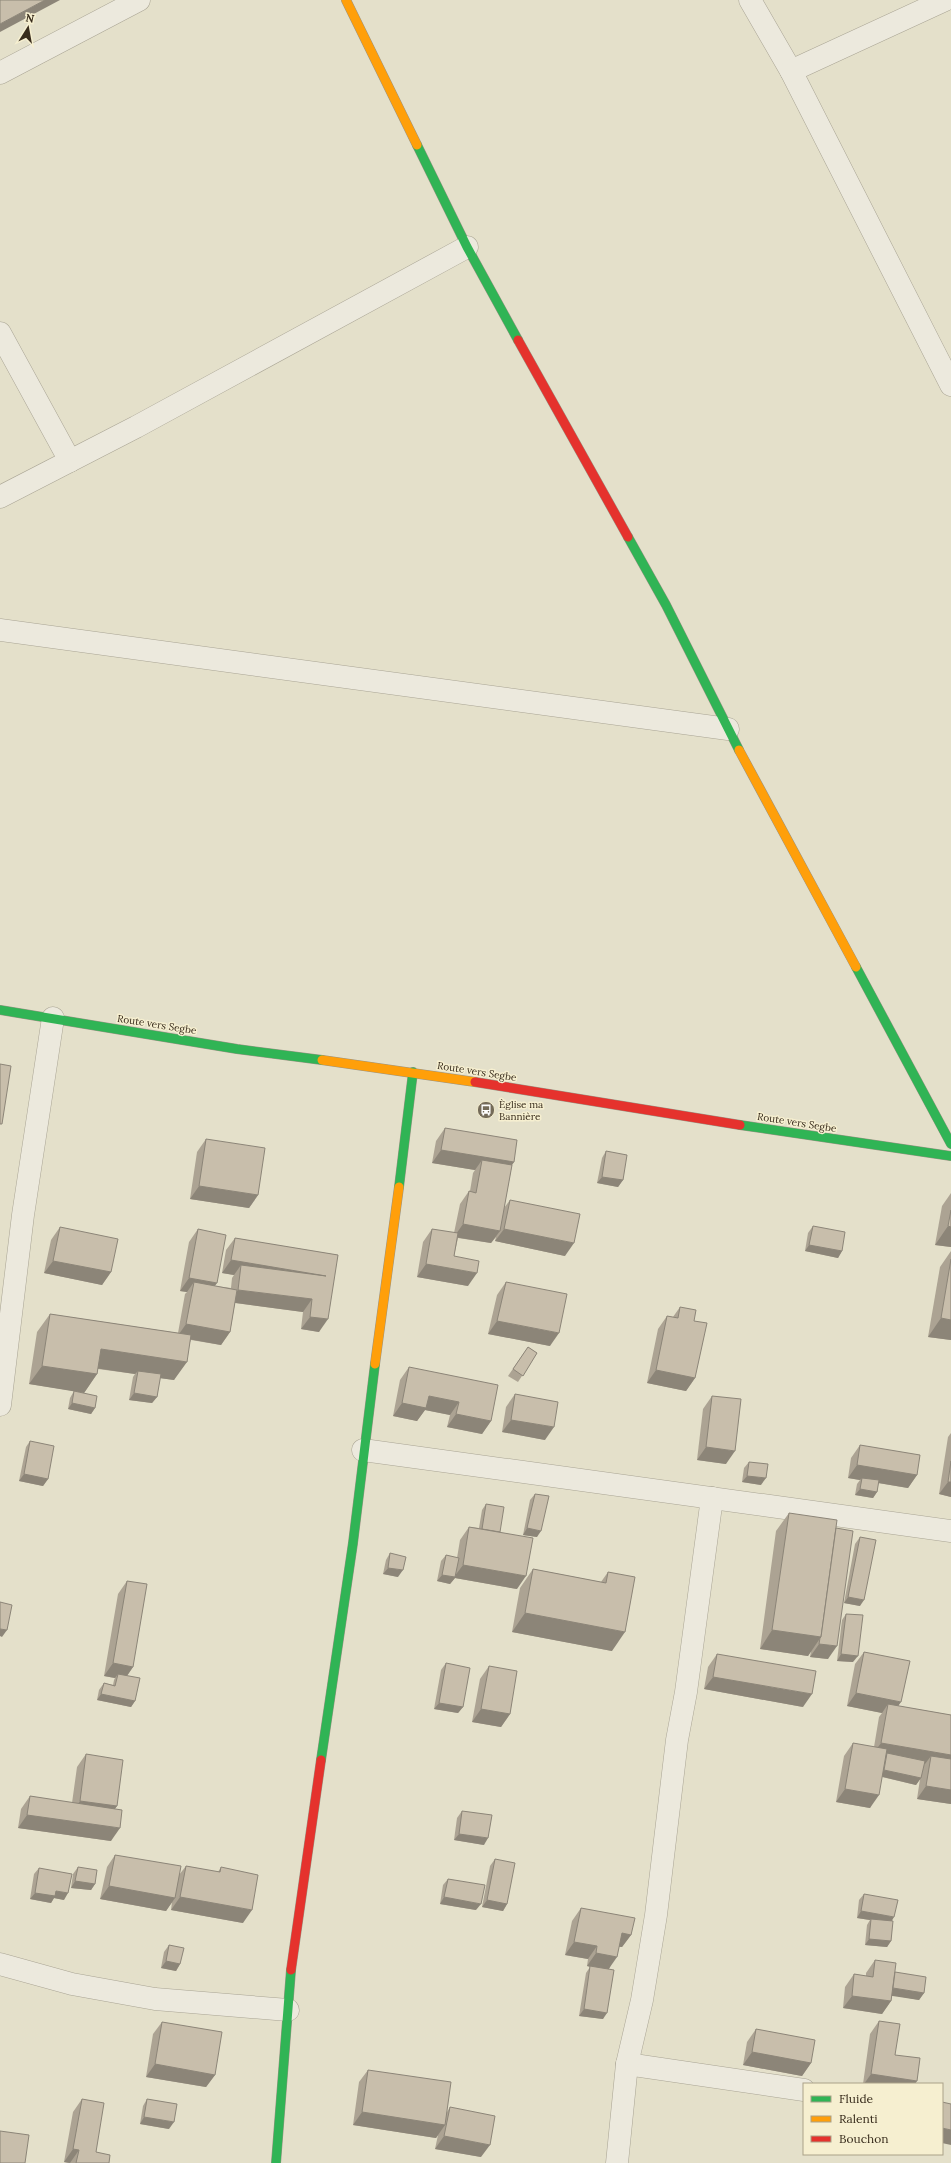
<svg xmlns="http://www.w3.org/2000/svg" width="951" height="2163" viewBox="0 0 951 2163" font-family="Lora,serif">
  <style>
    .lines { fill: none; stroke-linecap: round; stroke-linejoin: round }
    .street-casing { stroke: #a9a494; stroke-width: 23 }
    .fast-casing { stroke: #999384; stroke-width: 10 }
    .slow-casing { stroke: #999384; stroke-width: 10 }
    .jam-casing { stroke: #999384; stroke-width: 10 }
    .street { stroke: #ece9dd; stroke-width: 22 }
    .fast { stroke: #30b455; stroke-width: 9 }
    .slow { stroke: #ff9f0a; stroke-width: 9 }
    .jam { stroke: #e5322d; stroke-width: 9 }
    .wall { fill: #aca393 }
    .shaded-wall { fill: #8c8578 }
    .building { fill: #c8beab; stroke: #8c8578 }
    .labels { text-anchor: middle; stroke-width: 3; stroke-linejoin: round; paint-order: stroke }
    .street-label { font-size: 10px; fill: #382c1c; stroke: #f6efd0 }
    .poi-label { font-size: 10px; fill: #382c1c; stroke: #f6efd0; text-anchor: start }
  </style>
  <rect width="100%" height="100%" fill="#e4e0ca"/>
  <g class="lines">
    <defs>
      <g id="street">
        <polyline points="750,0 791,71 951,385"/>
        <polyline points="791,71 945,0"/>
        <polyline points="0,73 139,0"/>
        <polyline points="0,333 70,461"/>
        <polyline points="0,497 136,427 467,247"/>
        <polyline points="0,630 728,729"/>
        <polyline points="0,1405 23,1215 53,1018"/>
        <polyline points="363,1450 951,1531"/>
        <polyline points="0,1964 72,1984 155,1999 288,2010"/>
        <polyline points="627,2064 804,2090"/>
        <polyline points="617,2163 627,2064 642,2000 656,1915 677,1740 686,1692 712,1498"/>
      </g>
      <g id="fast">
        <polyline points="417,145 467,247 518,340"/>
        <polyline points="628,537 666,605 739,750"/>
        <polyline points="856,967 951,1144"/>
        <polyline points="0,1010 237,1049 322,1060"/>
        <polyline points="740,1125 951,1156"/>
        <polyline points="399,1187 413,1072"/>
        <polyline points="321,1760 353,1543 375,1364"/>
        <polyline points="276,2163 291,1970"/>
      </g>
      <g id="slow">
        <polyline points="346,0 417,145"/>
        <polyline points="739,750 856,967"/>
        <polyline points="322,1060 475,1082"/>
        <polyline points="375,1364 399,1187"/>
      </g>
      <g id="jam">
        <polyline points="518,340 628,537"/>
        <polyline points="475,1082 740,1125"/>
        <polyline points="291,1970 321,1760"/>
      </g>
    </defs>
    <!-- street casing -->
    <use href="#street" class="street-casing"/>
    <!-- fast casing -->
    <use href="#fast" class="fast-casing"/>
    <!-- slow casing -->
    <use href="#slow" class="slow-casing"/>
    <!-- jam casing -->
    <use href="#jam" class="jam-casing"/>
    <!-- street -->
    <use href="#street" class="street"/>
    <!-- fast -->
    <use href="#fast" class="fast"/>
    <!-- slow -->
    <use href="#slow" class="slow"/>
    <!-- jam -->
    <use href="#jam" class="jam"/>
  </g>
  <!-- wall -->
  <g class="wall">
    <polygon points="445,1128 514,1162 512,1165 504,1208 510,1200 565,1256 495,1241 496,1237 491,1243 458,1238 454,1256 468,1286 417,1277 423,1242 432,1229 454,1233 460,1204 469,1191 470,1191 473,1173 475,1170 432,1163 436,1141"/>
    <polygon points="206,1139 258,1195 249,1208 190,1199 197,1152"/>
    <polygon points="606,1151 623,1180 618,1187 597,1183 602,1158"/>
    <polygon points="951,1193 951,1247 935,1245 942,1206"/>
    <polygon points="813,1226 842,1251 838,1258 805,1251 808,1233"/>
    <polygon points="60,1227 111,1272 102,1285 44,1273 51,1240"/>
    <polygon points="198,1229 215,1286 231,1288 232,1278 234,1275 222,1273 226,1250 235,1238 338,1255 319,1332 301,1329 303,1312 235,1303 230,1332 221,1345 191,1340 174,1380 160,1378 157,1397 152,1403 129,1400 133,1377 135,1374 98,1369 97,1374 84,1393 75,1391 95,1408 91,1414 68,1409 70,1398 74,1391 29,1384 37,1332 50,1314 178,1333 185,1294 187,1292 180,1291 189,1242"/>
    <polygon points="951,1251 951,1340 928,1337 940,1267"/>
    <polygon points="506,1282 550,1346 488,1334 497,1295"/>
    <polygon points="680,1307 695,1378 686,1391 647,1383 658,1329 667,1316 673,1317"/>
    <polygon points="528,1347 537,1353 518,1382 508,1376"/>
    <polygon points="409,1367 491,1421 482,1434 447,1427 450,1415 425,1410 417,1421 393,1416 400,1380"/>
    <polygon points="515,1394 545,1440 502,1432 506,1407"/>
    <polygon points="712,1396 726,1464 697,1460 703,1409"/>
    <polygon points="951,1433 951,1497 939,1494 948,1437"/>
    <polygon points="30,1441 48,1479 43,1486 19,1481 26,1447"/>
    <polygon points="860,1445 917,1475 908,1488 878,1483 877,1492 873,1498 855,1495 857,1484 860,1480 848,1478 851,1458"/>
    <polygon points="749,1462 761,1485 742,1482 744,1468"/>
    <polygon points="535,1494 537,1537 523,1535 530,1500"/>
    <polygon points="486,1504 500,1532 517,1589 455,1578 450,1584 437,1581 441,1561 446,1555 457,1558 460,1540 469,1527 479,1528 482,1510"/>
    <polygon points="789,1513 836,1528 828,1659 810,1657 811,1651 808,1656 760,1649 776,1531"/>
    <polygon points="860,1537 860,1606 844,1603 855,1544"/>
    <polygon points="390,1553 398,1577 383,1574 386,1560"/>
    <polygon points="533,1569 601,1582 608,1572 612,1651 512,1632 520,1588"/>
    <polygon points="127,1581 133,1667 127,1676 135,1701 131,1707 97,1700 99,1690 104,1683 113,1685 114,1680 115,1678 104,1676 118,1594"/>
    <polygon points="846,1614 853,1662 837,1661 842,1620"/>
    <polygon points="864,1652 899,1706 951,1715 951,1804 917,1799 920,1779 916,1785 882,1777 870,1808 836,1802 844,1756 853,1743 874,1747 879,1717 882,1713 847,1706 855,1664"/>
    <polygon points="717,1654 803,1707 704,1689 708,1667"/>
    <polygon points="446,1663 463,1707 458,1713 434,1709 441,1670"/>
    <polygon points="489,1666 510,1714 501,1727 472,1722 480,1679"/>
    <polygon points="86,1754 117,1806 114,1809 111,1841 18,1828 21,1809 30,1796 72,1803 77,1767"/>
    <polygon points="462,1811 484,1845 454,1840 457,1818"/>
    <polygon points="115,1855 179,1875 186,1866 218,1872 221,1867 243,1923 171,1910 172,1902 166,1911 100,1899 107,1867"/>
    <polygon points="495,1859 507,1904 503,1911 482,1907 490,1866"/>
    <polygon points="78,1867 95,1884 91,1890 71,1888 73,1874"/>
    <polygon points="39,1868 64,1900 54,1898 51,1903 30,1899 34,1874"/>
    <polygon points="448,1879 476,1910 440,1904 443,1885"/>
    <polygon points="864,1894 892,1921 891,1941 887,1947 865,1945 867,1925 870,1920 857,1918 859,1900"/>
    <polygon points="581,1908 631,1935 622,1947 619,1947 609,1969 603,2019 579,2016 586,1973 590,1967 587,1966 588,1959 565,1955 572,1921"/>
    <polygon points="169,1945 180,1964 176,1971 161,1968 164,1952"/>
    <polygon points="875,1960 895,1972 924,1993 919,2000 892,1995 891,2001 882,2014 843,2008 845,1987 854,1974 866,1976 866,1973"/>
    <polygon points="879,2021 895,2055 915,2084 863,2084 870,2034"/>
    <polygon points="162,2022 215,2075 206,2087 146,2077 153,2034"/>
    <polygon points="756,2029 811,2063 802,2076 743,2065 747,2042"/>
    <polygon points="368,2070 447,2112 450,2107 481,2157 435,2149 438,2135 436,2138 353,2125 359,2082"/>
    <polygon points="82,2099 96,2152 109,2163 69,2163 64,2162 73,2112"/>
    <polygon points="147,2099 169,2129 140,2124 143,2106"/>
  </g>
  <!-- shaded-wall -->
  <g class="shaded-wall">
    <polygon points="45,0 60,0 0,32 0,24"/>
    <polygon points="441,1150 514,1162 505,1175 482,1160 475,1170 432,1163"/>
    <polygon points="602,1177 623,1180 618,1187 597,1183"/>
    <polygon points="199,1186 258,1195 249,1208 190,1199"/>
    <polygon points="463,1224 500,1231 491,1243 454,1237"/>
    <polygon points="948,1226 951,1227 951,1247 935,1245"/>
    <polygon points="504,1229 574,1243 565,1256 495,1241"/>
    <polygon points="809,1245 842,1251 838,1258 805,1251"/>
    <polygon points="231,1260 326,1276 241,1265 234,1275 222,1273"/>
    <polygon points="53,1261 111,1272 102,1285 44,1273"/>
    <polygon points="426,1264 477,1273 468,1286 417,1277"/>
    <polygon points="189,1278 217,1283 208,1296 194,1282 187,1292 180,1291"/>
    <polygon points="238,1290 312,1299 303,1312 229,1302"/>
    <polygon points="310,1317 328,1319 319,1332 301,1329"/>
    <polygon points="941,1318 951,1320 951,1340 928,1337"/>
    <polygon points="497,1321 559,1333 550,1346 488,1334"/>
    <polygon points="186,1324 230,1332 221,1345 177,1337"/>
    <polygon points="101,1349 187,1362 174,1380 137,1375 138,1371 135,1374 88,1367"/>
    <polygon points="42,1366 97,1374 84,1393 29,1384"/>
    <polygon points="656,1370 695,1378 686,1391 647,1383"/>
    <polygon points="134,1393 157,1397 152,1403 129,1400"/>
    <polygon points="429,1396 459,1402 450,1415 425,1410 417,1421 393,1416 402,1403"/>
    <polygon points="72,1403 95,1408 91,1414 68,1409"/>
    <polygon points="456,1414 491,1421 482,1434 447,1427"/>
    <polygon points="511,1420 554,1427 545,1440 502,1432"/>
    <polygon points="706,1447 735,1451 726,1464 697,1460"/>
    <polygon points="857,1465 917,1475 908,1488 861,1480 862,1478 860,1480 848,1478"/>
    <polygon points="24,1474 48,1479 43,1486 19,1481"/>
    <polygon points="747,1476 766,1478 761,1485 742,1482"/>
    <polygon points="948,1482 951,1482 951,1497 939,1494"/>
    <polygon points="860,1489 877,1492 873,1498 855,1495"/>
    <polygon points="527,1528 541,1531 537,1537 523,1535"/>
    <polygon points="463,1565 526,1576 517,1589 455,1578 450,1584 437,1581 442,1575 454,1577"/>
    <polygon points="388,1568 403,1570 398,1577 383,1574"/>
    <polygon points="848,1597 864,1600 860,1606 844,1603"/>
    <polygon points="525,1613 625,1632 612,1651 512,1632"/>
    <polygon points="0,1629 7,1630 2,1637 0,1636"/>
    <polygon points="772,1630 821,1637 808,1656 760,1649"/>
    <polygon points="819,1644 837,1646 828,1659 810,1657"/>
    <polygon points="841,1654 858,1656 853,1662 837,1661"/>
    <polygon points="113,1663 133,1667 124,1680 118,1674 115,1678 104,1676"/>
    <polygon points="713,1677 812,1694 803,1707 704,1689"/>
    <polygon points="856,1693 901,1702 892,1715 888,1704 882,1713 847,1706"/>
    <polygon points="101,1694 135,1701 131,1707 97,1700"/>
    <polygon points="439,1703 463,1707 458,1713 434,1709"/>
    <polygon points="481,1709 510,1714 501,1727 472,1722"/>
    <polygon points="881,1743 951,1755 951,1769 931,1756 925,1764 872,1755"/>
    <polygon points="883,1770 921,1778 916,1785 879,1776"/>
    <polygon points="926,1786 951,1790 951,1804 917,1799"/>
    <polygon points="845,1789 879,1795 870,1808 836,1802"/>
    <polygon points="80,1801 117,1806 108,1819 71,1814"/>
    <polygon points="27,1815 120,1828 111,1841 18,1828"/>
    <polygon points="459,1834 488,1838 484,1845 454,1840"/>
    <polygon points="75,1881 95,1884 91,1890 71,1888"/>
    <polygon points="109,1886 175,1898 166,1911 100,1899"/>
    <polygon points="56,1891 68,1893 64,1900 54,1898 51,1903 30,1899 35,1893"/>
    <polygon points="180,1897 252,1910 243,1923 171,1910"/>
    <polygon points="444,1897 481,1904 476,1910 440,1904"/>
    <polygon points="487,1900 507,1904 503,1911 482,1907"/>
    <polygon points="861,1911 894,1917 890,1924 871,1919 870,1920 857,1918"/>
    <polygon points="622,1933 631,1935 622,1947 613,1946"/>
    <polygon points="869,1939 891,1941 887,1947 865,1945"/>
    <polygon points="574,1942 597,1946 588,1959 565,1955"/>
    <polygon points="596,1953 617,1957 608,1970 587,1966"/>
    <polygon points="166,1961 180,1964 176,1971 161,1968"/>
    <polygon points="891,1988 924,1993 919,2000 886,1995"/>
    <polygon points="852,1996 891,2001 882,2014 843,2008"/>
    <polygon points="584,2009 607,2013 603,2019 579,2016"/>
    <polygon points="752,2052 811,2063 802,2076 743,2065"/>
    <polygon points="155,2064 215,2075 206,2087 146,2077"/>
    <polygon points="871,2074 917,2081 915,2084 864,2084"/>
    <polygon points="362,2112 445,2125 436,2138 353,2125"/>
    <polygon points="144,2117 174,2122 169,2129 140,2124"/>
    <polygon points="942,2128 951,2130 951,2145 942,2143"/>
    <polygon points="444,2136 490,2145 481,2157 435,2149"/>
    <polygon points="73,2149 79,2150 70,2163 64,2162"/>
  </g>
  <!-- building -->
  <g class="building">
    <polygon points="0,0 45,0 0,24"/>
    <polygon points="0,1064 11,1066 2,1124 0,1124"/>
    <polygon points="445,1128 517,1140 514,1162 441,1150"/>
    <polygon points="206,1139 265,1148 258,1195 199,1186"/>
    <polygon points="606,1151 627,1155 623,1180 602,1177"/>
    <polygon points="482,1160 512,1165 500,1231 463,1224 469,1191 476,1193"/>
    <polygon points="510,1200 580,1214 574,1243 504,1229"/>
    <polygon points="951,1210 951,1227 948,1226"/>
    <polygon points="813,1226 845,1232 842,1251 809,1245"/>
    <polygon points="60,1227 118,1239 111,1272 53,1261"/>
    <polygon points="198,1229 226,1235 217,1283 189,1278"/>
    <polygon points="432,1229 458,1233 454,1256 479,1261 477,1273 426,1264"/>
    <polygon points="235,1238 338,1255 328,1319 310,1317 312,1299 238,1290 241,1265 326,1276 231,1260"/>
    <polygon points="951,1259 951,1320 941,1318"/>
    <polygon points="194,1282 237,1290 230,1332 186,1324"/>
    <polygon points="506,1282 567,1294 559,1333 497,1321"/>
    <polygon points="680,1307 696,1310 694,1321 707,1323 695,1378 656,1370 667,1316 678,1318"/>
    <polygon points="50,1314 191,1335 187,1362 101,1349 97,1374 42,1366"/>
    <polygon points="528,1347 537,1353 523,1376 513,1369"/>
    <polygon points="409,1367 498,1385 491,1421 456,1414 459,1402 429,1396 426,1408 402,1403"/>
    <polygon points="138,1371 161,1374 157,1397 134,1393"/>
    <polygon points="74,1391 97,1396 95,1408 72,1403"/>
    <polygon points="515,1394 558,1402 554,1427 511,1420"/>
    <polygon points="712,1396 741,1399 735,1451 706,1447"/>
    <polygon points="30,1441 54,1446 48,1479 24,1474"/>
    <polygon points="860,1445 920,1455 917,1475 857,1465"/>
    <polygon points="951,1461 951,1482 948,1482"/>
    <polygon points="749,1462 768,1464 766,1478 747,1476"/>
    <polygon points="862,1478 879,1480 877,1492 860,1489"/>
    <polygon points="535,1494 549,1496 541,1531 527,1528"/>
    <polygon points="486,1504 504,1507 500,1532 482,1529"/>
    <polygon points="789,1513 837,1520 821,1637 772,1630"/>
    <polygon points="469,1527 533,1538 526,1576 463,1565"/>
    <polygon points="836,1528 853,1531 837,1646 819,1644 820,1638 821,1637"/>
    <polygon points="860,1537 876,1540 864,1600 848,1597"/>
    <polygon points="390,1553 406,1557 403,1570 388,1568"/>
    <polygon points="446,1555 459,1558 455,1577 442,1575"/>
    <polygon points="533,1569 606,1583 608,1572 635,1577 625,1632 525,1613"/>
    <polygon points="127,1581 147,1584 133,1667 113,1663"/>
    <polygon points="0,1602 12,1605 7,1630 0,1629"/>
    <polygon points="846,1614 863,1615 858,1656 841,1654"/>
    <polygon points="864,1652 910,1661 901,1702 856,1693"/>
    <polygon points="717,1654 816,1671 812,1694 713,1677"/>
    <polygon points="446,1663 470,1668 463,1707 439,1703"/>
    <polygon points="489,1666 517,1671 510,1714 481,1709"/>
    <polygon points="118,1674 140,1678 135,1701 101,1694 104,1683 115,1686"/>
    <polygon points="888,1704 951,1715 951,1755 881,1743"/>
    <polygon points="853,1743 887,1749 879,1795 845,1789"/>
    <polygon points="887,1753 925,1761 921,1778 884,1770"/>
    <polygon points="86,1754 123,1760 117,1806 80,1801"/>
    <polygon points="931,1756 951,1759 951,1790 926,1786"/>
    <polygon points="30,1796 122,1810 120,1828 27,1815"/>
    <polygon points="462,1811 492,1815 488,1838 459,1834"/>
    <polygon points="115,1855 181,1866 175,1898 109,1886"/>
    <polygon points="495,1859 515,1863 507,1904 487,1900"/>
    <polygon points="186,1866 220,1872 221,1867 258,1875 252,1910 180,1897"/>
    <polygon points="78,1867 97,1870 95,1884 75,1881"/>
    <polygon points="39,1868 72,1874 68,1893 56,1891 55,1896 35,1893"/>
    <polygon points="448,1879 485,1885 481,1904 444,1897"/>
    <polygon points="864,1894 898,1900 894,1917 861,1911"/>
    <polygon points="581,1908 635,1918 631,1935 622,1933 617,1957 596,1953 597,1946 574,1942"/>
    <polygon points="871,1919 893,1921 891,1941 869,1939"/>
    <polygon points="169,1945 184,1948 180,1964 166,1961"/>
    <polygon points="875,1960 896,1963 891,2001 852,1996 854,1974 873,1977"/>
    <polygon points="590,1966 614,1970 607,2013 584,2009"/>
    <polygon points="895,1972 926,1977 924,1993 893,1988"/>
    <polygon points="879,2021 900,2024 895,2055 920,2058 917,2081 871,2074"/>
    <polygon points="162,2022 222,2032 215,2075 155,2064"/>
    <polygon points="756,2029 815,2040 811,2063 752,2052"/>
    <polygon points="368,2070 451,2082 445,2125 362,2112"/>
    <polygon points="82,2099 104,2103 96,2152 110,2155 109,2163 76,2163 79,2150 73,2149"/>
    <polygon points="147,2099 177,2104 174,2122 144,2117"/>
    <polygon points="942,2102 951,2104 951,2130 942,2128"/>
    <polygon points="450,2107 495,2116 490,2145 444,2136"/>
    <polygon points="0,2131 29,2135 25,2163 0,2163"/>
  </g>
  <!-- icons -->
  <defs>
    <symbol id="bus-disc" viewBox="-11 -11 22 22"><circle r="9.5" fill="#746b59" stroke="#f6efd0"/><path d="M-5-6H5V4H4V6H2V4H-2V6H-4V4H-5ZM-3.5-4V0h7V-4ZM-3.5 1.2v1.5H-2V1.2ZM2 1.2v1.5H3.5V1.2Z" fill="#fff"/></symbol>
  </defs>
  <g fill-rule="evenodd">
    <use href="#bus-disc" x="476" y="1100" width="20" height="20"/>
  </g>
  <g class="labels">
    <!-- street labels -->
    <g class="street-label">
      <text transform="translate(157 1024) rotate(9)" y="4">Route vers Segbe</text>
      <text transform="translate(477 1071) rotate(9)" y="4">Route vers Segbe</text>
      <text transform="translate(797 1122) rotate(9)" y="4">Route vers Segbe</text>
    </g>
    <!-- poi labels -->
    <g class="poi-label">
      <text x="499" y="1108">Èglise ma<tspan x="499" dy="12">Bannière</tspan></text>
    </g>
  </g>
  <!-- legend -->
  <rect x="803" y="2083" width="140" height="72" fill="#f6efd0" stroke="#aaa188"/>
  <rect x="811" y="2096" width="20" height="6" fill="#30b455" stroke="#aaa188"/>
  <text x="839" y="2103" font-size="12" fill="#382c1c">Fluide</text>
  <rect x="811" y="2116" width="20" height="6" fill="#ff9f0a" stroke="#aaa188"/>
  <text x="839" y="2123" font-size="12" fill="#382c1c">Ralenti</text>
  <rect x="811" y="2136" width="20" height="6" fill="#e5322d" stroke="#aaa188"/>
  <text x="839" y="2143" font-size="12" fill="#382c1c">Bouchon</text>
  <!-- north arrow -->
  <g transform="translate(28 28) rotate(11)" stroke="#f6efd0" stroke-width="3" paint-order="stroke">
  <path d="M0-3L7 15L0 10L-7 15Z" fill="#382c1c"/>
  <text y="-6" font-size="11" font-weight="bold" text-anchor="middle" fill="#382c1c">N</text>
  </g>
</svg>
